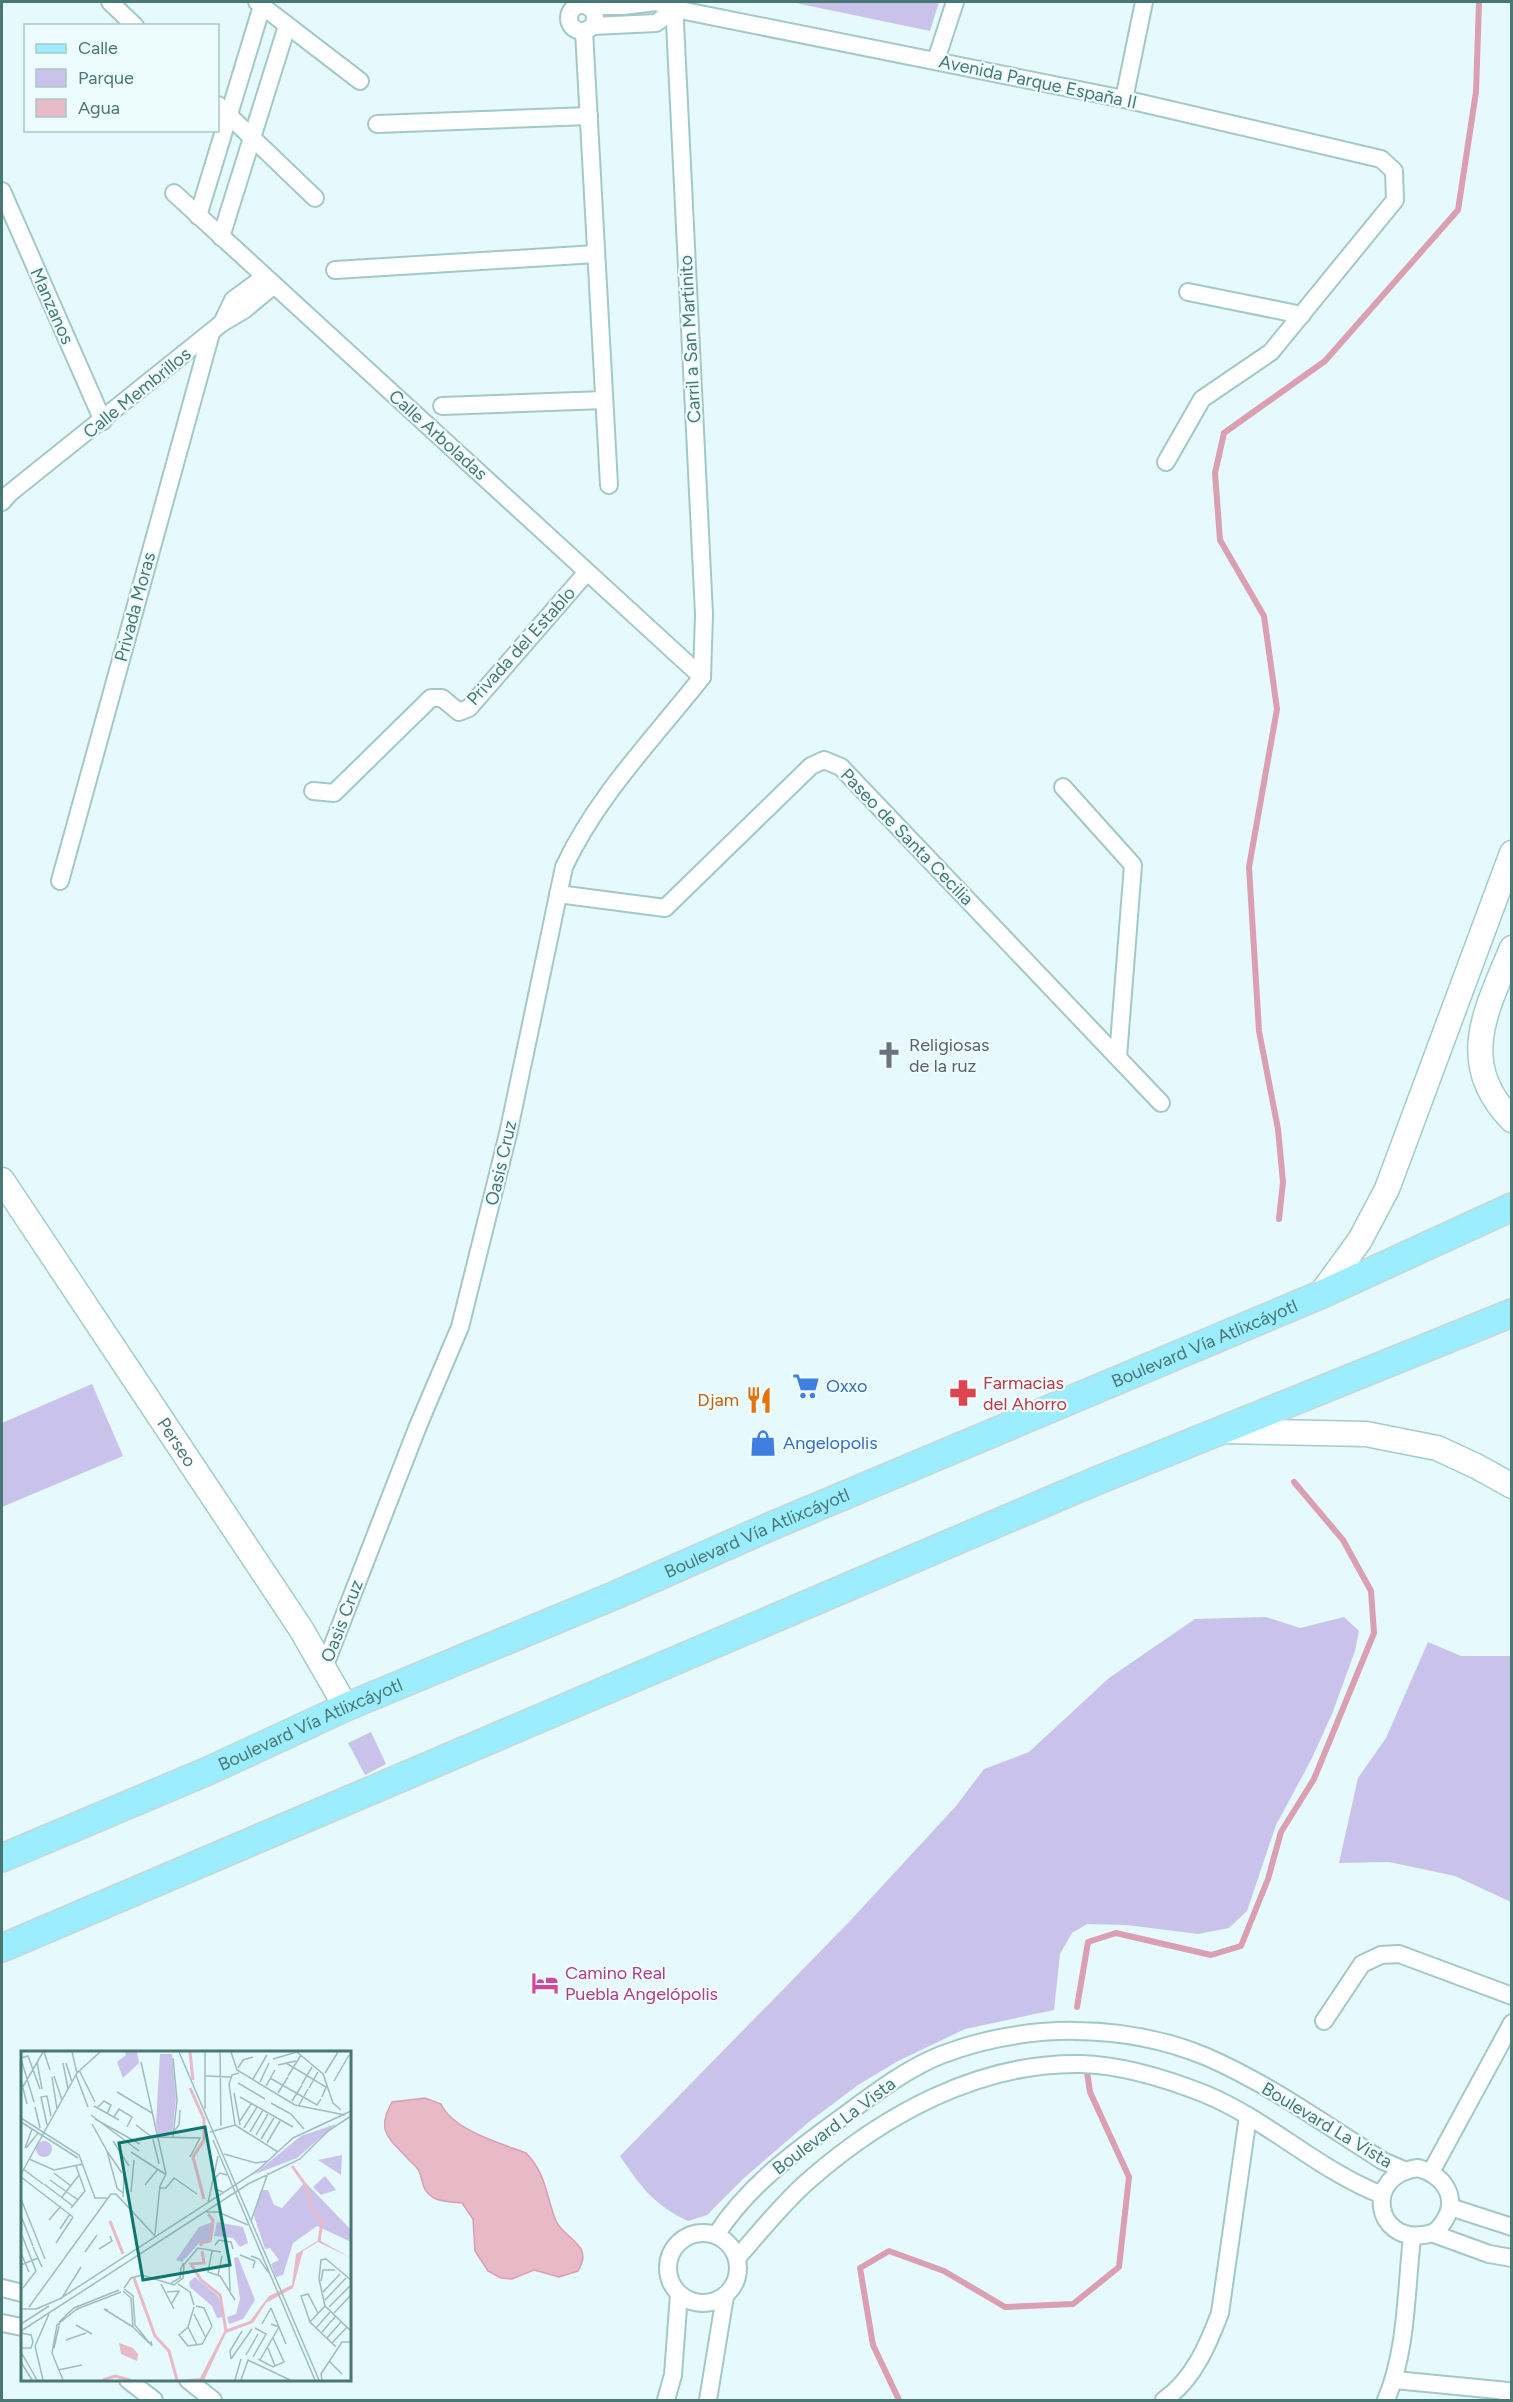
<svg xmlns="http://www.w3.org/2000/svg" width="1513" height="2402" viewBox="0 0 1513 2402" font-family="Figtree,sans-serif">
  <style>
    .green { fill: #c9c3ec }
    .water { fill: #e8b9c7; stroke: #da9fb0; stroke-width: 1.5 }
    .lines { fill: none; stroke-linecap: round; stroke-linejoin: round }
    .stream { stroke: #da9fb0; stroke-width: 6 }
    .street-casing { stroke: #a3c8c8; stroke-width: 20 }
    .secondary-casing { stroke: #a1cccb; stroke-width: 27 }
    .primary-casing { stroke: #c8d6d5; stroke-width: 30 }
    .street { stroke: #fff; stroke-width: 16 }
    .secondary { stroke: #fff; stroke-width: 24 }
    .primary { stroke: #9cedfe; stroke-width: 27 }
    .labels { text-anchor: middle; stroke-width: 4.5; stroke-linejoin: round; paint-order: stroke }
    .street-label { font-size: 18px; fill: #497874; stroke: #edfcff }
    .worship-label { font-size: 18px; fill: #5b616d; stroke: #edfcff; text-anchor: start }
    .health-label { font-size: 18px; fill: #be3a42; stroke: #edfcff; text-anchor: start }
    .shop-label { font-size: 18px; fill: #366cbe; stroke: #edfcff; text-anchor: start }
    .food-label { font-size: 18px; fill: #c56008; stroke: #edfcff; text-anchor: end }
    .hotel-label { font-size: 18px; fill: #b23c85; stroke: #edfcff; text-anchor: start }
    .inset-river { fill: none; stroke: #e8b9c7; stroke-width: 3 }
    .inset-road { fill: none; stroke: #9ebdbe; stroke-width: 1.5 }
    .view { fill: #0f766e; fill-opacity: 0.15; stroke: #0f766e; stroke-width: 3 }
    .inset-edge { fill: none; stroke: #497874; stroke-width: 3 }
  </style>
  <rect width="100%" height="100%" fill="#e6f9fd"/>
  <!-- green -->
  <g class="green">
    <polygon points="791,2 939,2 930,31"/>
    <polygon points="92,1384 123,1456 2,1507 2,1423"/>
    <path d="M1266 1617 1300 1628 1344 1617 1359 1631 1355 1651 1332 1714 1311 1760 1276 1825 1247 1911 1229 1928 1198 1934 1127 1925 1087 1924 1072 1933 1060 1954 1054 2010 965 2029 898 2061 858 2085 810 2121 743 2179 707 2215 688 2221C654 2205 641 2187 620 2156L849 1922 956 1806 984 1769 1029 1752 1109 1678 1195 1619Z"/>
    <polygon points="1428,1642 1461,1656 1511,1656 1511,1902 1455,1876 1389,1862 1339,1863 1358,1778 1386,1738"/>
    <polygon points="371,1732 386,1764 365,1775 348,1743"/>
  </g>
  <!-- water -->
  <path class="water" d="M425 2098 441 2104C453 2130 500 2143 526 2153 546 2173 546 2196 556 2221 561 2232 575 2239 581 2249 585 2257 582 2264 578 2271L559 2277 534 2270 512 2279 501 2278 488 2271 475 2251 473 2219 462 2203C453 2202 441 2202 434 2198 421 2190 424 2183 419 2171 417 2167 412 2163 409 2160 390 2139 375 2132 392 2102Z"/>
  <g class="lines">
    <!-- stream -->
    <g class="stream">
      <polyline points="1279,1219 1283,1182 1278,1129 1259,1031 1249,867 1277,709 1264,616 1220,540 1215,473 1224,433 1325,361 1458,210 1476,92 1479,2"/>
      <polyline points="1077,2007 1088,1942 1116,1933 1211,1955 1241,1946 1268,1879 1281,1832 1314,1779 1374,1633 1371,1591 1343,1540 1294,1482"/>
      <polyline points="899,2400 873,2345 860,2268 889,2251 944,2271 1005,2307 1073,2304 1119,2267 1129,2177 1090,2092 1087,2072"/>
    </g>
    <defs>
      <g id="street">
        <polyline points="110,2 135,26"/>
        <polyline points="257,2 360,81"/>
        <polyline points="674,2 704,614 702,677"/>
        <circle cx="582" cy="18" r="13"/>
        <polyline points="588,6 623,6 656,2 675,9 1124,99 1381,159 1394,171 1395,200 1271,352 1202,399 1166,462"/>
        <polyline points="593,26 656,23 675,9"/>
        <polyline points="584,31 609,485"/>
        <polyline points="936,60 955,2"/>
        <polyline points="1124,99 1144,2"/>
        <polyline points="218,105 315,198"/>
        <polyline points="377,124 589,116"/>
        <polyline points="2,191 103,421"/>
        <polyline points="174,193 702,677"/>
        <polyline points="198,216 262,6"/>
        <polyline points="221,237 287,26"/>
        <polyline points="335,270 596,254"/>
        <polyline points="1188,292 1302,315"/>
        <polyline points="222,323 233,300 264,277"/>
        <polyline points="442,406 604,400"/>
        <polyline points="2,502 10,493 222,323 244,310 274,285"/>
        <polyline points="1063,787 1133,865 1118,1057"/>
        <polyline points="313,791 334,793 431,698 442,698 459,712 469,708 587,572"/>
        <polyline points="60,881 211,333"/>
        <polyline points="558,894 665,908 811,766 824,760 841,767 1161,1103"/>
        <path d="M323 1670 418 1426 460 1327 508 1134 564 867C597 796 654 738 702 677"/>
        <polyline points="1324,2021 1362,1964 1381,1955 1399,1954 1512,1996"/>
        <path d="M1418 2168C1444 2175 1461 2199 1442 2224 1437 2232 1432 2234 1423 2235 1375 2242 1363 2175 1418 2168Z"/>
        <polyline points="1431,2172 1512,2023"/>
        <polyline points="1450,2207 1512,2227"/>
        <circle cx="703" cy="2268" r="35"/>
        <polyline points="1434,2234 1489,2254 1512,2258"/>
        <path d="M716 2235C748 2185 798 2149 845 2115 875 2093 906 2069 941 2055 1024 2023 1124 2022 1207 2057 1269 2084 1326 2125 1383 2161L1404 2170"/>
        <path d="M737 2258C760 2232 782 2204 808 2181 883 2115 979 2062 1081 2064 1122 2065 1167 2079 1205 2094 1268 2120 1318 2170 1382 2195"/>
        <polyline points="2,2288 22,2293"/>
        <polyline points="2,2323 22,2327"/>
        <polyline points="128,2380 154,2400"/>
        <polyline points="188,2380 213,2400"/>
        <polyline points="1395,2380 1508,2391 1507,2400"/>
        <polyline points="666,2400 673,2375 679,2294"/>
        <polyline points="708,2400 725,2296"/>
        <path d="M1164 2400C1193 2380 1208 2345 1220 2313L1248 2116"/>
        <path d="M1386 2400C1407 2351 1406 2290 1412 2237"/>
      </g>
      <g id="secondary">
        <path d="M1512 948C1486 1011 1456 1063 1512 1120"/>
        <path id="s1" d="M2 1180 301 1629 346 1707"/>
        <polyline points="1320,1295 1360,1240 1387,1189 1512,853"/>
        <polyline points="1224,1431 1366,1434 1437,1448 1476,1466 1512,1486"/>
      </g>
      <g id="primary">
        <path id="s2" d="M2 1858 208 1771 346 1707 618 1594 767 1528 1320 1295 1512 1207"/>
        <polyline points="2,1948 1096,1481 1512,1313"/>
      </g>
    </defs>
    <!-- street casing -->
    <use href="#street" class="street-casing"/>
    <!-- secondary casing -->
    <use href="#secondary" class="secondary-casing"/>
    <!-- primary casing -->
    <use href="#primary" class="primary-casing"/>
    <!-- street -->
    <use href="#street" class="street"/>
    <!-- secondary -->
    <use href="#secondary" class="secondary"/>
    <!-- primary -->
    <use href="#primary" class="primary"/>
  </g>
  <!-- icons -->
  <defs>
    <symbol id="church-bare" viewBox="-9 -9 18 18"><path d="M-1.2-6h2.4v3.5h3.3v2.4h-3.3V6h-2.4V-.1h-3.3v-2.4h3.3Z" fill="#6b7280" stroke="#edfcff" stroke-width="2.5" paint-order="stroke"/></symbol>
    <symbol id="supermarket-bare" viewBox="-9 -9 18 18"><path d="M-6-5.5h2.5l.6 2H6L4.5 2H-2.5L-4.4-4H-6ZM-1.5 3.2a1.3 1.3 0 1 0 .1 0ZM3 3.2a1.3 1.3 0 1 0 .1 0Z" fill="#3f7fe0" stroke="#edfcff" stroke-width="2.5" paint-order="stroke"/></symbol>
    <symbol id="pharmacy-bare" viewBox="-9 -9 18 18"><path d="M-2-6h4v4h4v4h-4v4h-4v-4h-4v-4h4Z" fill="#e0444e" stroke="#edfcff" stroke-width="2.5" paint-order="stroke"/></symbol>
    <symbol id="restaurant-bare" viewBox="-9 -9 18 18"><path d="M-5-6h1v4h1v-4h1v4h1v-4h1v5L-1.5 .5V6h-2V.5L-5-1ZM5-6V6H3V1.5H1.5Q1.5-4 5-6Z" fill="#e8710a" stroke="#edfcff" stroke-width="2.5" paint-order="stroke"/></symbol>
    <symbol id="shop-bare" viewBox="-9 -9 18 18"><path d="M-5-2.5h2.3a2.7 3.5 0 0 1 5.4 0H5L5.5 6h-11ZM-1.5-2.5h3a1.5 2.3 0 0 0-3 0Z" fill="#3f7fe0" stroke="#edfcff" stroke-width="2.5" paint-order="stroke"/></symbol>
    <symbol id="hotel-bare" viewBox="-9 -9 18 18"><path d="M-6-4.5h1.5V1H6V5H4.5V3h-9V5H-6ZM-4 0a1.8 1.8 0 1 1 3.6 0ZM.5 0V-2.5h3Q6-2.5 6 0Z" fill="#d1479c" stroke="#edfcff" stroke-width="2.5" paint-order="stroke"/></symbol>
  </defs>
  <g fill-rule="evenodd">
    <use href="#church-bare" x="870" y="1036" width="38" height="38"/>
    <use href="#supermarket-bare" x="787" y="1367" width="38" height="38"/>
    <use href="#pharmacy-bare" x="944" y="1374" width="38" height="38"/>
    <use href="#restaurant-bare" x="740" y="1381" width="38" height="38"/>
    <use href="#shop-bare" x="744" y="1424" width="38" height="38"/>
    <use href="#hotel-bare" x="526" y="1964" width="38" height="38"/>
  </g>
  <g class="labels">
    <!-- street labels -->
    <g class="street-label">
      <text transform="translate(1038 82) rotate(12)" y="6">Avenida Parque España II</text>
      <text transform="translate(52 306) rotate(66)" y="6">Manzanos</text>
      <text transform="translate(690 339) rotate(-93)" y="6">Carril a San Martinito</text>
      <text transform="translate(137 393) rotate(-39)" y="6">Calle Membrillos</text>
      <text transform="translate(438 435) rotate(42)" y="6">Calle Arboladas</text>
      <text transform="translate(135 607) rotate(-75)" y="6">Privada Moras</text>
      <text transform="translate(521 646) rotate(-48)" y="6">Privada del Establo</text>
      <text transform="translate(907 837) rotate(46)" y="6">Paseo de Santa Cecilia</text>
      <text transform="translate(501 1163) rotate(-77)" y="6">Oasis Cruz</text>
      <text dy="6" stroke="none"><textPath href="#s2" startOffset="1308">Boulevard Vía Atlixcáyotl</textPath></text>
      <text dy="6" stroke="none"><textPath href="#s1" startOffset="315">Perseo</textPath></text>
      <text dy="6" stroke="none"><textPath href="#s2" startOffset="822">Boulevard Vía Atlixcáyotl</textPath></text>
      <text transform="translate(342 1621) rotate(-69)" y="6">Oasis Cruz</text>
      <text dy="6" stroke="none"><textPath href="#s2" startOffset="336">Boulevard Vía Atlixcáyotl</textPath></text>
      <text transform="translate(1327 2125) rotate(31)" y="6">Boulevard La Vista</text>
      <text transform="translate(834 2126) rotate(-37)" y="6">Boulevard La Vista</text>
    </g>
    <!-- worship labels -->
    <g class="worship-label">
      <text x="909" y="1051">Religiosas<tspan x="909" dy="21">de la ruz</tspan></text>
    </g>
    <!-- health labels -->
    <g class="health-label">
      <text x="983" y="1389">Farmacias<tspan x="983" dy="21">del Ahorro</tspan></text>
    </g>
    <!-- shop labels -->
    <g class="shop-label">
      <text x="826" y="1392">Oxxo</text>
      <text x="783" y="1449">Angelopolis</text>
    </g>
    <!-- food labels -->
    <g class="food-label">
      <text x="739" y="1406">Djam</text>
    </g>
    <!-- hotel labels -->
    <g class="hotel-label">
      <text x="565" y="1979">Camino Real<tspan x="565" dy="21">Puebla Angelópolis</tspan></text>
    </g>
  </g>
  <!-- overview -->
  <g transform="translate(21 2051)">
    <rect width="330" height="330" fill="#e6f9fd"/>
    <path d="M104 1H116L118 12 102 27 96 11 105 4ZM139 3H151L155 48 151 84H137L135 72ZM315 73 276 107 232 124 280 85ZM15 98a8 8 0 1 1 16 0a8 8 0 1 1-16 0ZM321 104 320 124 297 109ZM304 125 315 139 300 144 292 136ZM284 131 330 179V191L296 175 272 192 262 224 255 226 250 213 258 209 249 197 244 198 233 165 240 139H247L253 154 261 157ZM192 171 188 189 179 191 161 211 155 209 178 176ZM196 171 222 176 227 192 219 196 212 187 193 185ZM217 206 234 249 222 268 208 273 206 266 215 263 219 248 213 207ZM174 226 197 245 203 266 196 267 191 255 169 236 168 231Z" fill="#c9c3ec"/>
    <path d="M298 189 330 207 297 191 282 200 272 237 245 252 232 272 205 282 183 329H158L179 327 204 279 229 270 248 245 271 234 275 203ZM98 292 112 297 117 303 116 310 100 303Z" fill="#e8b9c7"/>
    <path class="inset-river" d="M169 1 172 29M169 37 183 68V89L172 106 183 148M271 115 286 136 290 156 301 171 298 190M89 170 102 203M180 195V192L189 190 191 180 192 169 187 163M181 200 183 212 170 213 180 229 199 244 205 280M113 227 134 285 148 300 156 329M82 329 94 325 109 329"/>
    <path class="inset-road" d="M23 1 29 19M51 1 56 22M158 1 298 329M184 1V58M199 1 200 75M210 1 216 19 274 54 324 64M276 1 302 23 312 52 320 59M0 7 7 5 19 38M152 7 156 49 152 86M0 8 13 51M252 8 276 1M16 11 21 38M120 11 145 123M42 12 47 38M45 12 51 31M265 12 305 36 301 46M257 14 275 10M217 17 222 9 232 6M58 19 74 51M304 22 317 1M55 24 67 56M33 25 41 49M185 25 210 26M267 25 280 4M31 26 36 58M249 27 296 54 300 48M232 28 246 4M0 29 6 53M313 30 328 4M239 31 248 12M217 32 244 48M281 33 291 16M245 35 254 19M288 37 297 21M0 39 22 1M96 41 131 62M213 42 219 74M257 42 267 26M219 46 272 76M271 50 281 34M250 52 270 63 283 78M278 54 287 38M73 55 98 69M14 56 19 77M76 57 83 50 90 54 86 63M70 64 118 100M93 66 98 58 111 66 106 76M0 67 58 104 74 147H86M74 68 119 93M219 70 230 53M0 71 57 107M71 73 86 100 96 137 102 142M26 74 20 46 26 45 30 65M115 74 131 86M214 74 208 33 211 24 218 22M214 74 257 101M223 77 236 56M153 80 158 74 159 59M189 81 214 74M229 81 242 59M235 84 247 63M132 86 179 87 169 106M132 88 138 113M240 88 253 67M192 89 294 329M92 90 108 115M246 92 259 70M4 97 11 78M5 97 17 82M86 100 101 122M110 101 144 123M203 103 235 112 247 110M8 108 33 119 62 113M2 118 22 133M33 122 50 135M0 123 56 22 79 1M0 126 52 166M29 129 57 149M23 133 52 155M124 134 137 118M139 137H145L153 127 176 143M110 141 113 109M202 141 194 138 195 126 199 122 206 124M41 146 58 124M102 146 103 123M0 148 24 208M187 152 197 105M50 157 64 140 55 115M185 161H197L227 174M0 165 12 195M28 169 40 155M230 170 247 122M39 178 49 163M0 182 15 220 2 237M134 183 139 135 145 123M35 192 52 166M194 194 198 189 210 191 212 198M12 196 21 216M78 198 91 190 89 185M191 200 187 221 199 225 214 249M64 201 76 184M0 202 8 221M219 204 234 210 232 217M230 205 238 208 248 222M162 212 161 216 177 197 200 201M0 214 17 207M202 214 208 213 209 240M197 224 201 205M330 229 305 208 300 209 298 228 304 255 330 280M300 230 302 219H314M150 232 159 227 160 216M140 233 153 258M157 233 169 241 173 254M103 237 110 227 121 224 153 234 162 227 163 215M103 238 112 245 114 274 131 295 130 290M102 240 110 247 112 276 128 292M146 241 158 240 151 252M302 241 319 223M42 245 60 216M40 247 237 119 272 87 330 60M304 249 325 227M8 256 90 143H95L134 185M173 256 167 276 158 284 167 295 181 293 191 275 183 257 175 255M308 256 330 234M250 257 265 293M0 258H15L41 247M87 259 83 258 112 276M297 262 287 243 280 245 289 271 315 296M313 262 330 244M173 263 185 287M38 271 53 257 98 239M289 271 304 255M0 273 28 255M39 273 36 274 56 258 100 241M241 273 250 257M36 274 31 302 42 329M55 274 71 283M167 276 176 294M295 277 309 261M0 280 227 133 279 108 307 80 330 65M301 281 314 266M0 282 10 284 12 291 10 297H0M306 287 320 271M45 289 65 282M311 292 326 276M33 297 38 275M247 297 254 315M0 301 16 329M225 304 237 283M232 306 245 283 234 277M210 308 231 278M210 308 209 300 221 280M237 308 252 316 263 311 252 287M239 309 258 276 250 273M308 310 321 323M0 311 11 329M37 319 61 314M22 329 14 295 28 263M214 329 220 308M220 329 227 309 269 329M301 329 300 323 321 291H330"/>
    <path class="view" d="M184 76 209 214 122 229 98 92Z"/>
    <rect width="330" height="330" class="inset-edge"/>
  </g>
  <!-- border -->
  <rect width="1513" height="2402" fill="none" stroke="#497874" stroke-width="6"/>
  <!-- legend -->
  <rect x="24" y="24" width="195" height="108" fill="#edfcff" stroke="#abc7c7" stroke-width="1.5"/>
  <rect x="36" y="44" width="30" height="9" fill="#9cedfe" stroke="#abc7c7" stroke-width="1.5"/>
  <text x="78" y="54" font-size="18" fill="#497874">Calle</text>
  <rect x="36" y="69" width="30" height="18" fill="#c9c3ec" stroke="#abc7c7" stroke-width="1.5"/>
  <text x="78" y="84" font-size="18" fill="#497874">Parque</text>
  <rect x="36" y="99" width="30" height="18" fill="#e8b9c7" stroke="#abc7c7" stroke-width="1.5"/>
  <text x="78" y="114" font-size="18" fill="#497874">Agua</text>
</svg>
